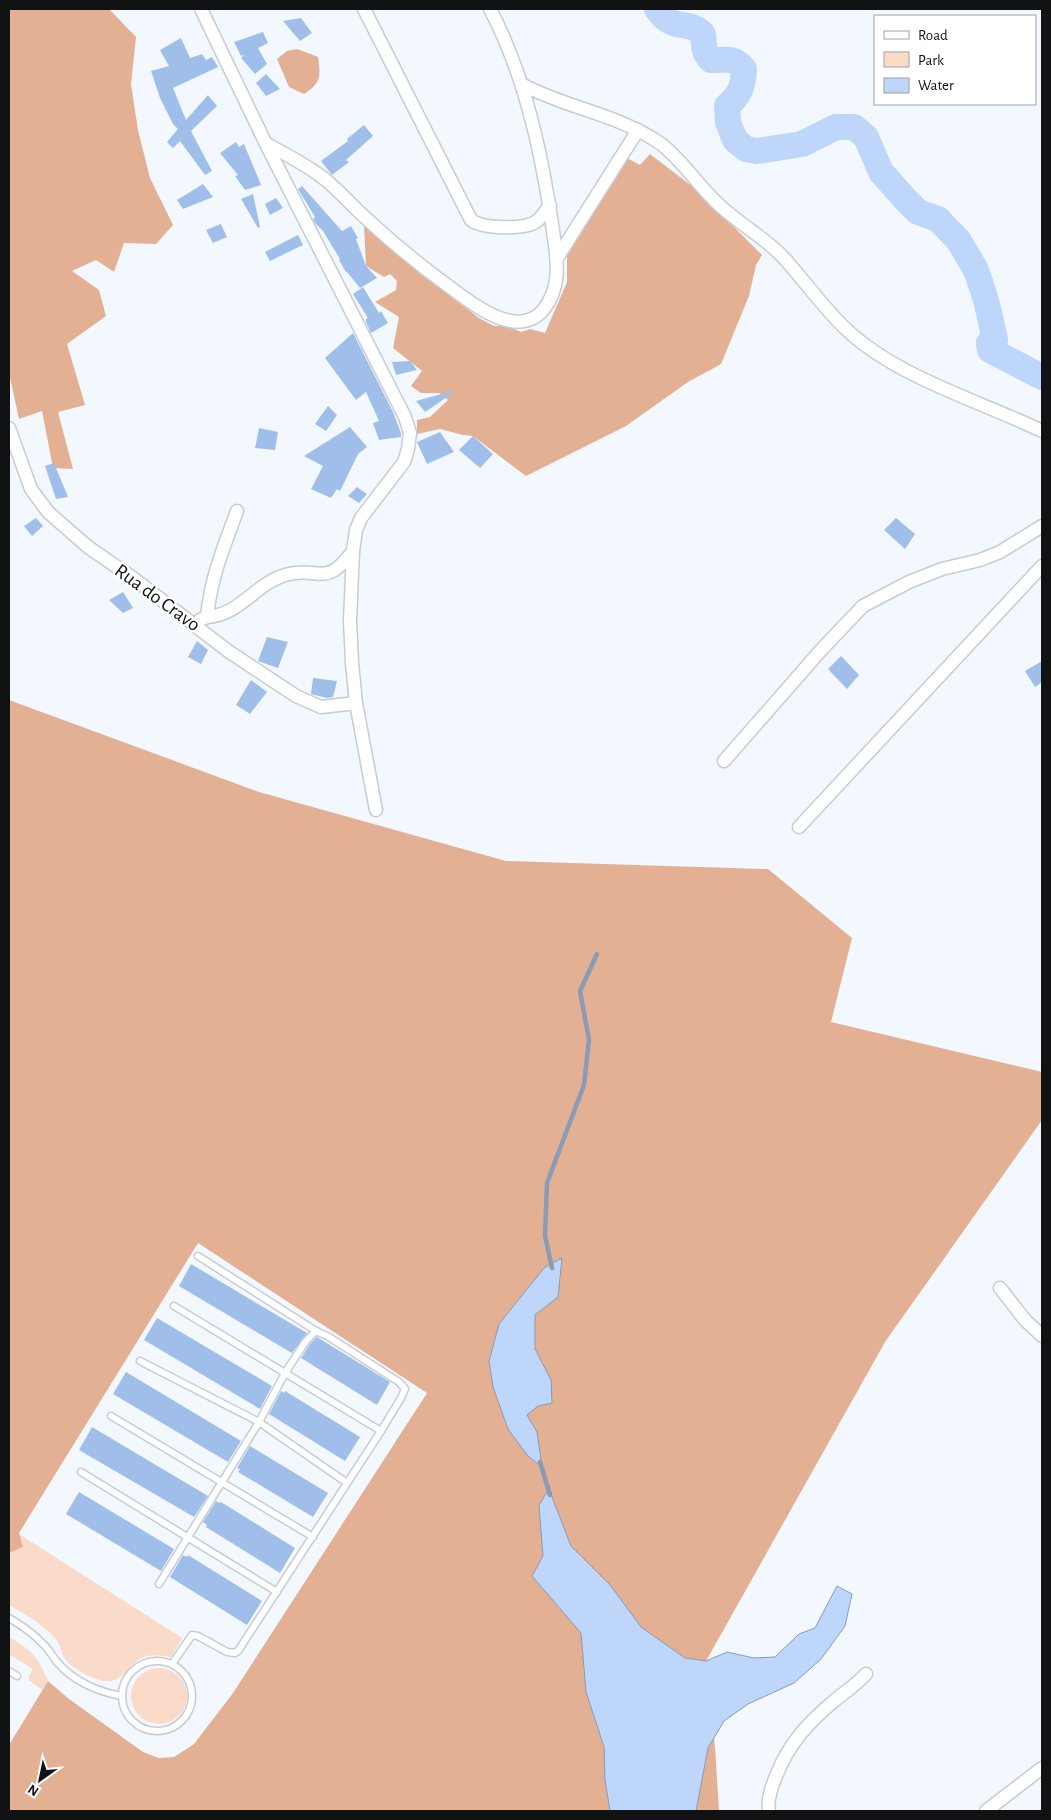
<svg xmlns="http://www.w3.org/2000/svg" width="1051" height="1820" viewBox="0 0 1051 1820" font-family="'Alegreya Sans',sans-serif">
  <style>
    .green { fill: #fadac9 }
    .forest { fill: #e3b094 }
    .water { fill: #bdd6fa; stroke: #899bb5 }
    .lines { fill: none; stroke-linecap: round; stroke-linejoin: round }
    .stream { stroke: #899bb5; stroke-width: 4.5 }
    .river { stroke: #bdd6fa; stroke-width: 26 }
    .building { fill: #9fbfea }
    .lane-casing { stroke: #c7ccd3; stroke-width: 9 }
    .street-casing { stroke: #c7ccd3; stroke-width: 15 }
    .lane { stroke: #fff; stroke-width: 6 }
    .street { stroke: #fff; stroke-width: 12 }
    .labels { text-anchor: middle; stroke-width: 4.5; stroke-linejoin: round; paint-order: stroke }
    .street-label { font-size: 20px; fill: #101214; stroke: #fff }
  </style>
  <rect width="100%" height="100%" fill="#f3f8ff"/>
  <!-- green -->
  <g class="green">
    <path d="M19 1534 182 1638 171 1657C154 1654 141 1653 129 1668 124 1674 120 1679 111 1681 100 1684 71 1668 65 1659 61 1652 60 1643 55 1638 43 1624 24 1614 9 1605V1553L23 1547Z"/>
    <path d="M9 1637C31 1650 38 1656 48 1681L42 1690 29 1680V1676L33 1669 9 1654Z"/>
    <circle cx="159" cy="1696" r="28"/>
  </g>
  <!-- forest -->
  <g class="forest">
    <polygon points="9,9 109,9 136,37 131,84 138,130 150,178 173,225 156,244 124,243 114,272 96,260 72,271 99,290 106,316 67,344 85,405 58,412 73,469 53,468 42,411 19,419 9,373"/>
    <path d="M297 49 318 57C321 76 321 83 304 94L289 87 277 59 287 51Z"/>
    <polygon points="650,154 697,190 762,255 756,265 749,296 721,364 688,382 626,426 526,476 473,436 463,435 440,429 417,434 417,420 430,417 448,400 439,393 421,393 411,386 422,371 393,348 399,317 375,302 396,290 397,281 390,274 384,277 366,266 364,225 424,276 479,318 494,326 507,326 521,332 530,329 545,333 567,282 567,256 627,158 640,165"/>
    <polygon points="9,700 259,792 506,861 768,869 852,938 831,1022 1042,1072 1042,1120 885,1342 706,1661 715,1747 719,1811 9,1811 9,1745 48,1681 69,1699 143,1752 159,1758 174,1757 194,1744 233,1693 427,1393 198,1243 19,1533 23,1547 9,1553"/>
  </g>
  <!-- water -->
  <g class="water">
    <polygon points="562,1258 558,1297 535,1315 535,1349 551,1380 552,1403 538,1406 527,1415 537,1432 542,1467 528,1456 508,1429 493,1387 489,1361 499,1324 545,1267"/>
    <polygon points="549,1489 571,1546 611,1586 641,1627 685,1658 706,1661 727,1652 754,1658 775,1657 799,1634 815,1628 837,1586 852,1594 845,1626 821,1659 794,1683 748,1704 724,1721 708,1748 696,1811 610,1811 605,1780 604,1747 586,1692 581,1633 532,1576 543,1556 539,1505"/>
  </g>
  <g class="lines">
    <!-- stream -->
    <g class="stream">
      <polyline points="552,1268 545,1236 547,1183 584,1085 589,1040 580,991 597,954"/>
      <polyline points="540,1462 550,1495"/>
    </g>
    <!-- river -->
    <path class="river" d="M657 9C674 33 685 19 701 32 707 36 699 48 711 60 726 61 732 55 744 69 743 87 740 95 727 106L728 122 735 140 746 149 757 151 802 144 836 127H854L866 137 881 172 906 200 918 212 938 219 959 241 976 270 986 300 995 339 989 343 990 350 1042 377"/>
  </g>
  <!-- building -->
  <g class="building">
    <polygon points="301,18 312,33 300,41 283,21"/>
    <polygon points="263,32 268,43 258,48 267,64 255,74 241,58 245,54 241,56 234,42"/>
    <polygon points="181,38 190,58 202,54 206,60 212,57 218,67 173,88 186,120 208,95 217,106 191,131 212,171 205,175 180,141 173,148 167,142 178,129 173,124 160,98 151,71 169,66 160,50"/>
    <polygon points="266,74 280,89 266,96 256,83"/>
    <polygon points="364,125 373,136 346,160 349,162 332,175 321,161 348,141 347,139"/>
    <polygon points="236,142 239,147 244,144 261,185 245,190 235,176 238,175 220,153"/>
    <polygon points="203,184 213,197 183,209 177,200"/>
    <polygon points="302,186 342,231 351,226 358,238 356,239 366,266 377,278 360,288 347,272 346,272 339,260 340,259 323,231 315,223 313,219 315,217 298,189"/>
    <polygon points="253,194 260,227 258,228 241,199"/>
    <polygon points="276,198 283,208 270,215 265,204"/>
    <polygon points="221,224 227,237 213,243 206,230"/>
    <polygon points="298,235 303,245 270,261 265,252"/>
    <polygon points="363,287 379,313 381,311 388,323 371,333 366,322 366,319 368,318 353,294"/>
    <polygon points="353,333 393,412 401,433 401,437 379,440 373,423 379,421 366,392 356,400 325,358"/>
    <polygon points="410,361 417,370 396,375 392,362"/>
    <polygon points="452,391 453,393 425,412 416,401"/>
    <polygon points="328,406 337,415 326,431 315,424"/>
    <polygon points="350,427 367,447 358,454 340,491 337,489 331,498 311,489 323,466 304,456"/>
    <polygon points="259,428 278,432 275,450 255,448"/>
    <polygon points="440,432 454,452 427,464 417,442"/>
    <polygon points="473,436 493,454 480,468 459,450"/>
    <polygon points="54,463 68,497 56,499 45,466"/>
    <polygon points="357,487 367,494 359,503 348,496"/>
    <polygon points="36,518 43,526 32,536 24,526"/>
    <polygon points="896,518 915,534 905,549 884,530"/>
    <polygon points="123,592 133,608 123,613 109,600"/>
    <polygon points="267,637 288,642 278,668 258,661"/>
    <polygon points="197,641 208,650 201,664 188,657"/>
    <polygon points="841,656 859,675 847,689 828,669"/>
    <polygon points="1042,661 1042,682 1035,687 1025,671"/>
    <polygon points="313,678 337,681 333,697 327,698 311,694"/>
    <polygon points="251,680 267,692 250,714 236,705"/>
    <polygon points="191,1264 307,1333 292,1353 290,1352 179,1286"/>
    <polygon points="157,1318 272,1386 260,1409 144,1340"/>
    <polygon points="317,1337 390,1382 377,1405 301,1358 310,1344"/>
    <polygon points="126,1372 241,1441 228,1462 113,1394"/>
    <polygon points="281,1391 284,1393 285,1391 360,1437 345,1461 269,1414"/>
    <polygon points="92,1427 208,1496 194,1517 79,1450"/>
    <polygon points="250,1446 328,1493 313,1517 238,1472 240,1469 237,1468"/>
    <polygon points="79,1492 174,1549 161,1571 66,1514"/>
    <polygon points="216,1501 220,1503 221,1502 295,1548 280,1573 206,1527 207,1525 203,1522"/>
    <polygon points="183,1555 187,1557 188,1555 262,1601 247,1625 170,1577"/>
  </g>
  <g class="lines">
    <defs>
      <g id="lane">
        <polyline points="174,1306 381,1431"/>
        <polyline points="140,1361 259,1422 347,1483"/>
        <polyline points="111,1416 313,1537"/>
        <polyline points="81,1472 277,1592"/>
        <polyline points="159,1584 259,1422 285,1373 306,1341 316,1331"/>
        <path d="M9 1618C21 1625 33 1633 43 1644 49 1649 52 1656 57 1662 73 1681 98 1692 122 1696"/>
        <circle cx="157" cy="1696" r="35"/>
        <polyline points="172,1664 192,1635 198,1636 227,1652 235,1653 238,1651 381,1431 401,1398 405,1389 399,1382 329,1337 316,1331 198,1256"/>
        <polyline points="9,1671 17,1676"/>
      </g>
      <g id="street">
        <polyline points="201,9 266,144 405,417 410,433 408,449 404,462 361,518 356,530 353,551 350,621 352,663 356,703 376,810"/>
        <path d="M364 9 471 220C483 229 525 230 537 221 542 217 546 210 550 205"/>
        <path d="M523 85C567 108 620 115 661 144 682 160 697 184 716 202 736 222 763 236 783 257 805 281 824 309 848 331 899 378 980 401 1042 431"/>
        <path d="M267 144C285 154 305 164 322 177 339 190 353 207 369 221 395 245 422 267 451 288 467 300 487 315 506 320 520 324 535 321 544 309 559 289 558 269 555 245 544 165 528 81 490 9"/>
        <polyline points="557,258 638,130"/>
        <polyline points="9,428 31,489 48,512 88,547 133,578 228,651 296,696 321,707 356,703"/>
        <path d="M207 617C240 615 255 584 285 575 319 565 324 590 353 551"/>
        <path d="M200 620 207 617C211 577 223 549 237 511"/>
        <polyline points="724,761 822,649 863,606 909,582 942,569 980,560 1000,552 1042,526"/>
        <polyline points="799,827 1042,566"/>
        <polyline points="1000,1288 1025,1320 1042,1336"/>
        <path d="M769 1811C767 1799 772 1785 777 1774 789 1743 809 1722 834 1701 845 1692 856 1685 866 1674"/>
        <polyline points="986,1811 1042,1768"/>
      </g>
    </defs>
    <!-- lane casing -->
    <use href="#lane" class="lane-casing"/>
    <!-- street casing -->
    <use href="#street" class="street-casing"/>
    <!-- lane -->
    <use href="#lane" class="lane"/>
    <!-- street -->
    <use href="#street" class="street"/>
  </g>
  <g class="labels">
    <!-- street labels -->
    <g class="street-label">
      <text transform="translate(158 597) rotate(36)" y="7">Rua do Cravo</text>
    </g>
  </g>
  <!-- border -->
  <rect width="1051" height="1820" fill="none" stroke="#101214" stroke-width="20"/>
  <!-- legend -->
  <rect x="874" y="15" width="162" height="90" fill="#ffffff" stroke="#9fa0a1"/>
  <rect x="884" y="31" width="25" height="8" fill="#ffffff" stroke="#9fa0a1"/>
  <text x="918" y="40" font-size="15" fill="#101214">Road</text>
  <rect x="884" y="52" width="25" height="15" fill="#fadac9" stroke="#9fa0a1"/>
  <text x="918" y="65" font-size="15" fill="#101214">Park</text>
  <rect x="884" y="78" width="25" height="15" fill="#bdd6fa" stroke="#9fa0a1"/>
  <text x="918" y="90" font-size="15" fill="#101214">Water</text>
  <!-- north arrow -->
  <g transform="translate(40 1780) rotate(213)" stroke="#ffffff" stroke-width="4" paint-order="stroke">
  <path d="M0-4L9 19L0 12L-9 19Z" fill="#101214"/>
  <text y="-8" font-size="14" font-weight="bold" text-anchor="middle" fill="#101214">N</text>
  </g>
</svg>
